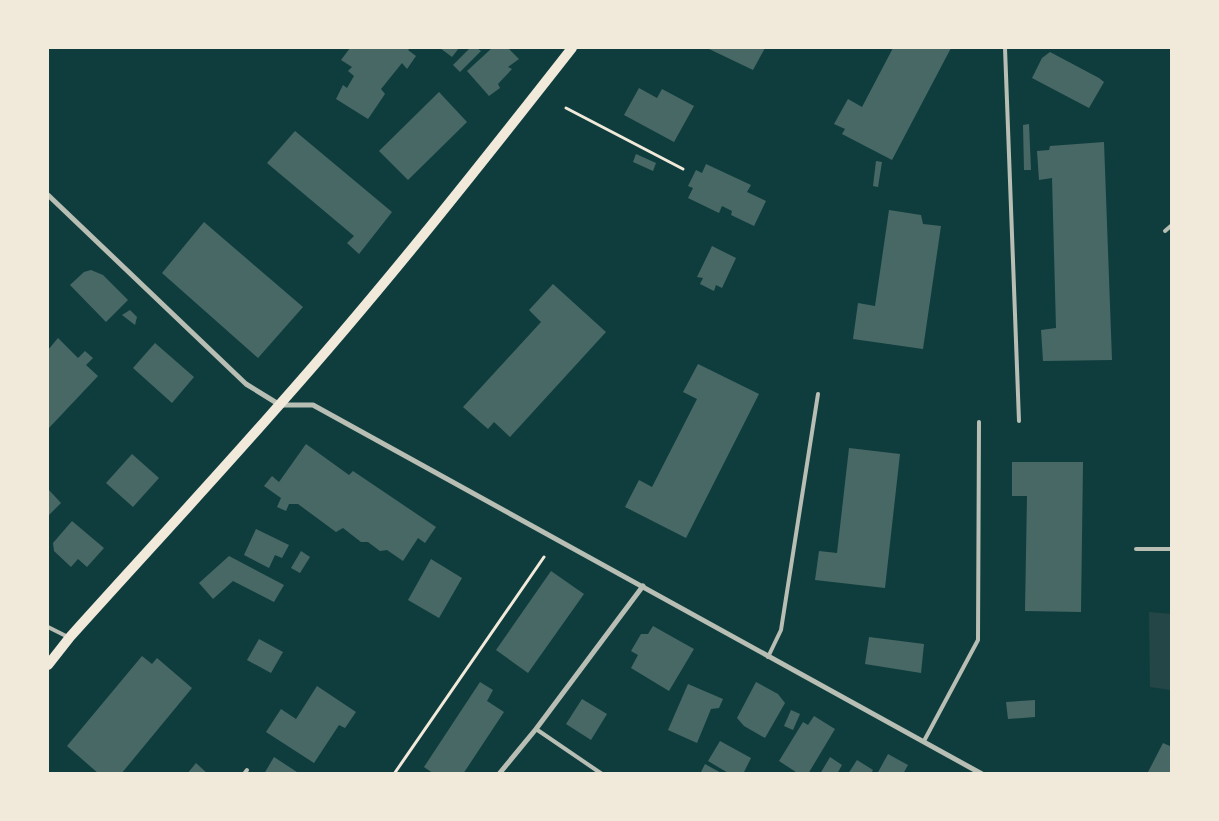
<svg xmlns="http://www.w3.org/2000/svg" width="1219" height="821" viewBox="0 0 1219 821" font-family="'Alegreya Sans',sans-serif">
  <style>
    .green { fill: #244646 }
    .building { fill: #486865 }
    .lines { fill: none; stroke-linecap: round; stroke-linejoin: round }
    .path { stroke: #f1e9da; stroke-width: 3 }
    .service { stroke: #b8beb3; stroke-width: 4 }
    .minor { stroke: #b8beb3; stroke-width: 5 }
    .secondary { stroke: #f1e9da; stroke-width: 10 }
  </style>
  <rect width="100%" height="100%" fill="#0f3d3e"/>
  <!-- green -->
  <polygon class="green" points="1149,612 1171,614 1171,690 1150,687"/>
  <!-- building -->
  <g class="building">
    <polygon points="350,48 410,48 408,50 416,56 407,69 402,63 381,89 385,94 368,119 336,99 343,85 347,88 354,76 348,71 352,67 341,60"/>
    <polygon points="440,48 459,48 452,57"/>
    <polygon points="470,48 477,48 481,51 460,72 453,65"/>
    <polygon points="492,48 508,48 519,59 508,67 512,69 498,84 500,88 489,96 467,71"/>
    <polygon points="707,48 765,48 753,70"/>
    <polygon points="893,48 951,48 892,160 842,134 845,129 834,124 848,99 862,107"/>
    <polygon points="1050,52 1099,78 1104,82 1089,108 1032,78 1042,58"/>
    <polygon points="639,88 657,98 662,89 694,106 674,142 624,115"/>
    <polygon points="439,92 467,122 408,180 379,151"/>
    <polygon points="1029,124 1031,170 1024,170 1023,125"/>
    <polygon points="295,131 392,212 359,254 347,243 354,236 267,163"/>
    <polygon points="1104,142 1112,360 1043,361 1041,330 1056,328 1052,178 1039,180 1037,151 1049,150 1050,146"/>
    <polygon points="636,154 656,163 653,171 633,162"/>
    <polygon points="876,161 882,162 878,187 873,186"/>
    <polygon points="706,164 751,185 747,192 766,201 754,226 731,215 732,211 722,206 719,213 688,198 693,188 688,186 696,170 702,173"/>
    <polygon points="889,210 921,215 923,224 941,226 923,349 853,339 858,303 875,306"/>
    <polygon points="204,222 303,307 258,358 162,273"/>
    <polygon points="712,246 736,258 722,288 716,285 714,291 700,284 703,278 697,277"/>
    <polygon points="91,270 103,275 128,300 106,322 70,285 84,272"/>
    <polygon points="553,284 606,332 510,437 494,422 488,429 463,407 541,322 529,310"/>
    <polygon points="130,310 137,317 135,325 122,315"/>
    <polygon points="58,338 78,358 85,351 93,358 86,365 98,376 48,429 48,350"/>
    <polygon points="155,343 194,377 172,403 133,368"/>
    <polygon points="698,364 759,394 686,538 625,507 639,480 652,487 697,399 683,392"/>
    <polygon points="306,444 349,475 353,471 436,527 425,543 418,538 403,561 387,550 380,551 368,542 361,542 343,528 336,532 298,504 289,504 286,511 277,507 281,498 264,486 272,476 279,482"/>
    <polygon points="849,448 900,454 885,588 815,580 819,551 837,553"/>
    <polygon points="132,454 159,478 133,507 106,483"/>
    <polygon points="1012,462 1083,462 1081,612 1025,611 1027,496 1012,496"/>
    <polygon points="48,489 61,503 48,516"/>
    <polygon points="72,521 104,548 87,567 78,559 71,567 54,551 53,543"/>
    <polygon points="256,529 289,545 282,558 275,555 269,568 244,555"/>
    <polygon points="301,551 310,557 300,573 291,568"/>
    <polygon points="229,556 284,585 274,602 233,581 213,599 199,583"/>
    <polygon points="431,559 462,578 439,618 408,600"/>
    <polygon points="551,571 584,594 528,673 496,650"/>
    <polygon points="653,626 694,649 669,691 631,668 638,655 631,651 641,634 648,634"/>
    <polygon points="869,637 924,644 921,673 865,664"/>
    <polygon points="259,639 283,652 271,673 247,660"/>
    <polygon points="142,656 152,664 157,658 192,688 121,774 99,774 67,746"/>
    <polygon points="480,682 493,690 487,701 504,712 463,774 434,774 424,767"/>
    <polygon points="756,682 778,694 785,703 765,738 744,726 737,718"/>
    <polygon points="688,684 723,699 719,708 711,709 697,743 668,730"/>
    <polygon points="317,686 356,712 345,728 339,725 314,763 266,732 281,709 296,719"/>
    <polygon points="582,699 607,714 591,740 566,724"/>
    <polygon points="1035,700 1035,717 1008,719 1006,702"/>
    <polygon points="791,710 800,714 793,730 784,726"/>
    <polygon points="814,716 835,729 808,774 799,774 779,761 803,722 808,725"/>
    <polygon points="720,741 751,758 743,774 730,774 708,761"/>
    <polygon points="1163,743 1172,747 1172,774 1147,774"/>
    <polygon points="888,754 908,765 903,774 877,774"/>
    <polygon points="274,757 300,774 264,774"/>
    <polygon points="830,757 842,765 837,774 820,774"/>
    <polygon points="857,760 873,770 871,774 848,774"/>
    <polygon points="196,763 208,774 187,774"/>
    <polygon points="705,764 723,774 700,774"/>
  </g>
  <g class="lines">
    <!-- path -->
    <g class="path">
      <polyline points="566,108 683,169"/>
      <polyline points="394,774 544,557"/>
    </g>
    <!-- service -->
    <g class="service">
      <polyline points="1005,48 1019,421"/>
      <polyline points="1165,231 1172,225"/>
      <polyline points="1136,549 1172,549"/>
      <polyline points="48,627 68,637"/>
      <polyline points="768,657 781,630 818,394"/>
      <polyline points="536,729 602,774"/>
      <polyline points="924,741 978,640 979,422"/>
      <polyline points="244,774 247,770"/>
    </g>
    <!-- minor -->
    <g class="minor">
      <polyline points="48,195 246,384 280,405 313,405 982,774"/>
      <polyline points="499,774 536,729 643,586"/>
    </g>
    <!-- secondary -->
    <path class="secondary" d="M48 665 70 637C140 559 212 482 281 403 383 288 478 168 572 48"/>
  </g>
  <!-- border -->
  <rect width="1219" height="821" fill="none" stroke="#f1e9da" stroke-width="98"/>
</svg>
